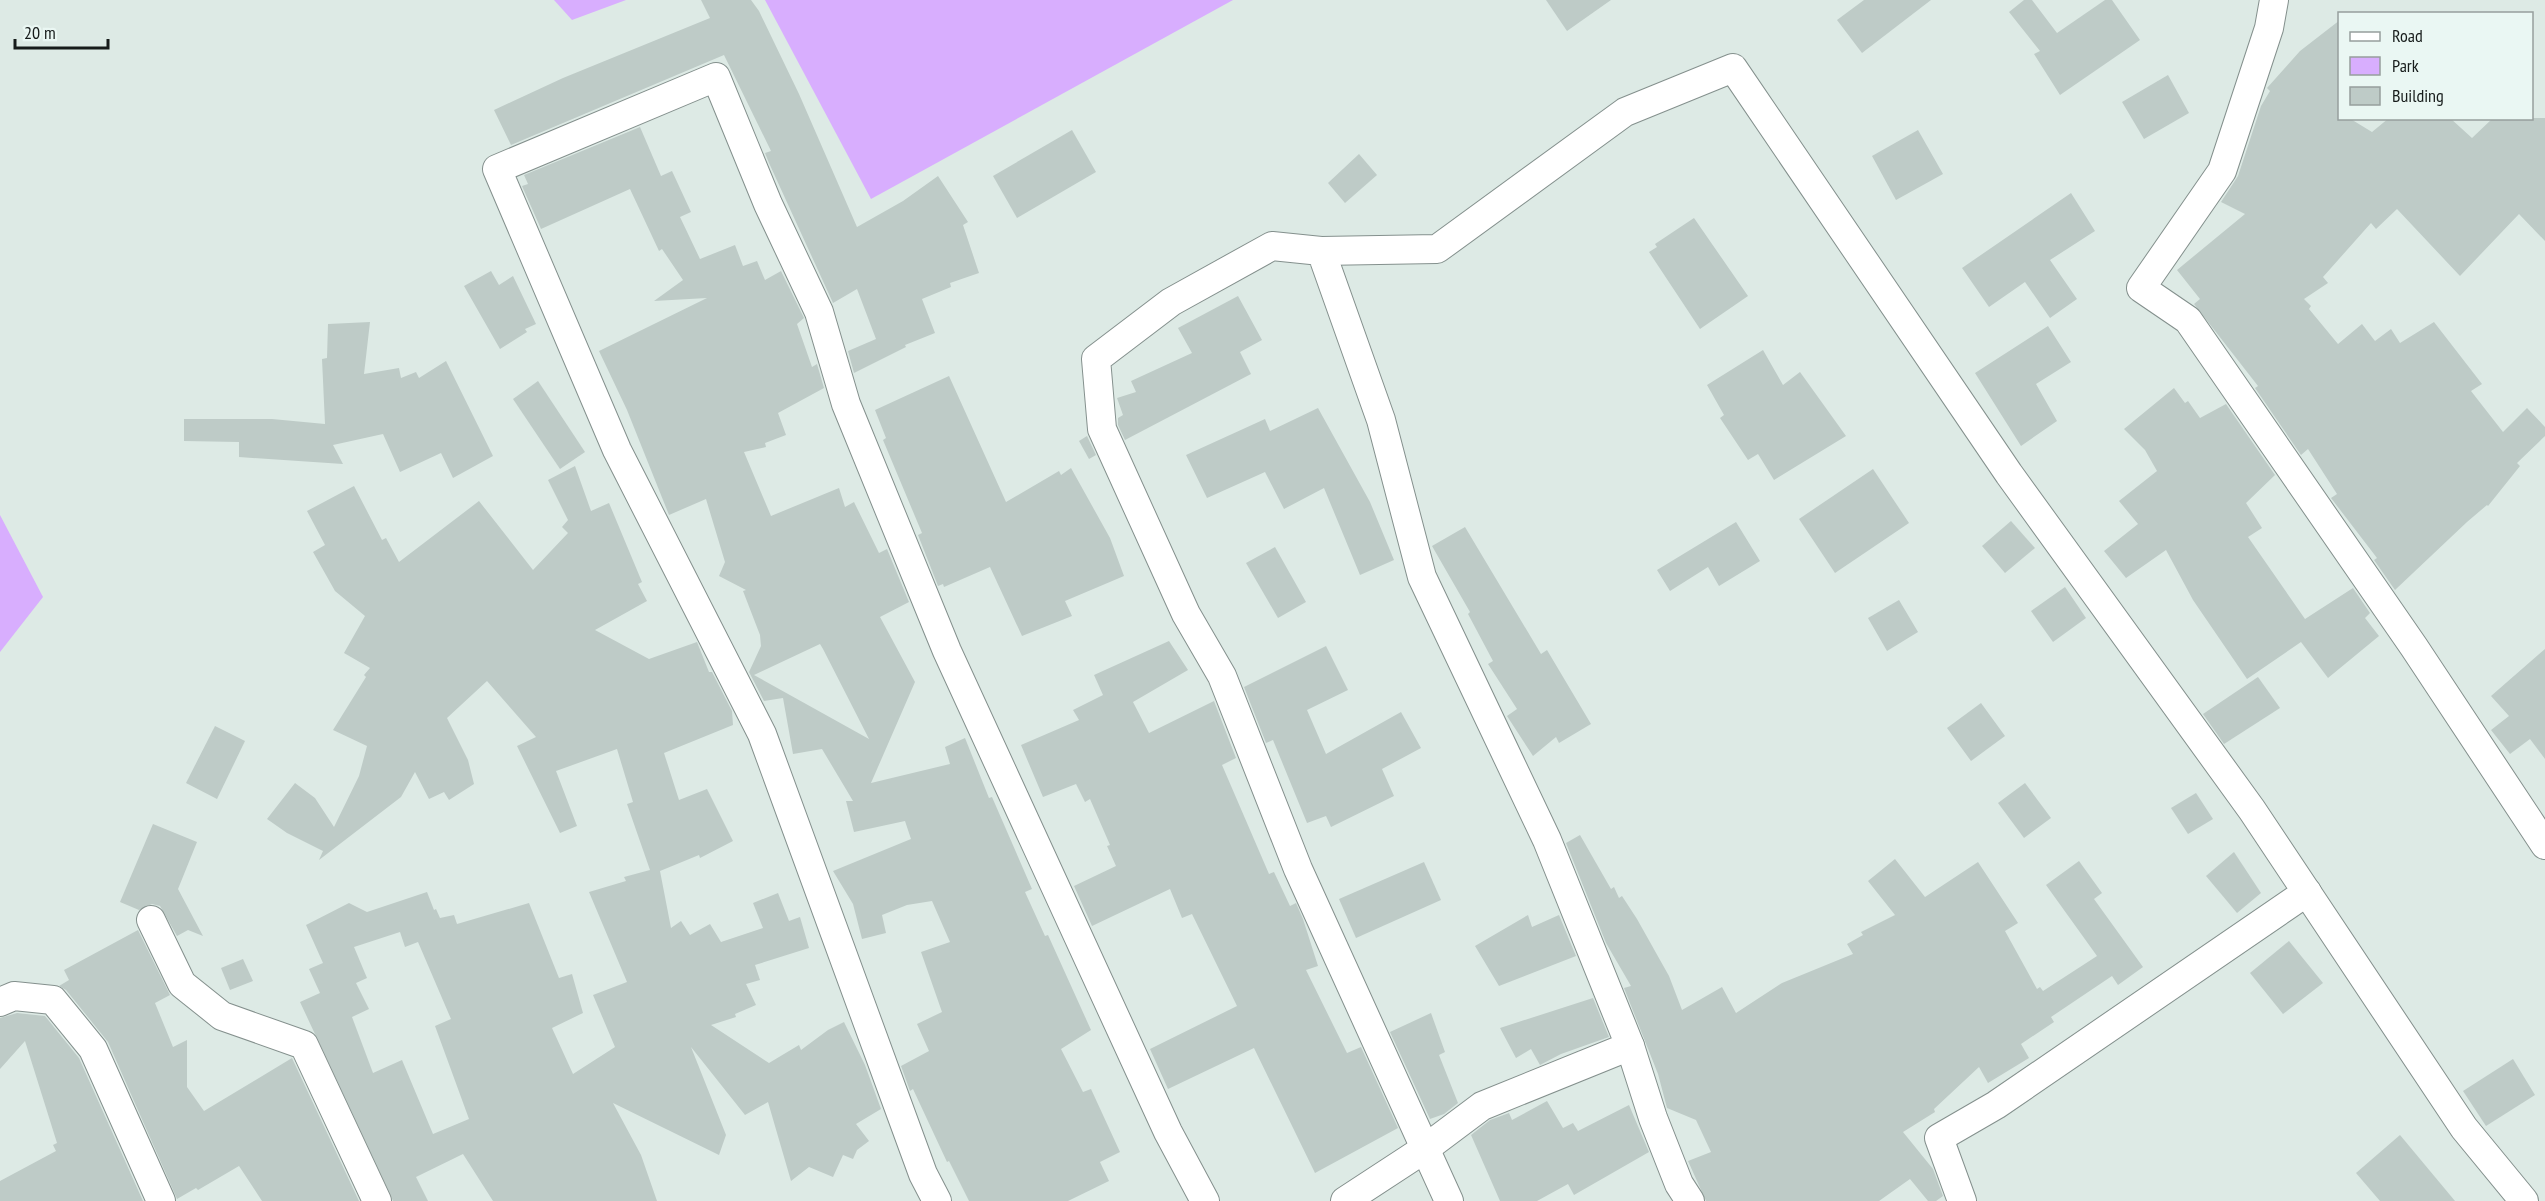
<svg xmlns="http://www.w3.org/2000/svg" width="2545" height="1201" viewBox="0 0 2545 1201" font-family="'PT Sans Narrow',sans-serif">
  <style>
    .green { fill: #d8aefe }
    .building { fill: #becbc7; fill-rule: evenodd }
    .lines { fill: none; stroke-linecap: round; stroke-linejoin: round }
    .minor-casing { stroke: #84908d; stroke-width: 30 }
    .minor { stroke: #fff; stroke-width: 28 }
  </style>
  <rect width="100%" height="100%" fill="#ddeae5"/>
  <!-- green -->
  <g class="green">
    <polygon points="554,0 626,0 572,20"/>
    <polygon points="765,0 1233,0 871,199"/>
    <polygon points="0,515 43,597 0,652"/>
  </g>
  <!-- building -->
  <g class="building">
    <polygon points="701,0 751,0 759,11 799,94 857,227 903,201 938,176 968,222 963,225 979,273 950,283 951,287 922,299 935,333 905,345 906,347 854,373 848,351 876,339 857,289 833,303 769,163 765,153 771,151 724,55 511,145 494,110 563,78 710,18"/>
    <polygon points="1546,0 1611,0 1567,31"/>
    <polygon points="1864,0 1931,0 1862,53 1837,20"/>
    <polygon points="2024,0 2032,0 2057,33 2105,0 2112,0 2140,40 2060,95 2034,54 2040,51 2009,12"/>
    <polygon points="2340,20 2340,118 2349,118 2372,132 2389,118 2450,118 2472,138 2493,118 2545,118 2545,241 2519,214 2460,276 2397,209 2376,229 2371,223 2323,277 2328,283 2304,299 2311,306 2309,309 2338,344 2362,324 2375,341 2391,329 2400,343 2434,322 2482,384 2471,391 2503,432 2527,408 2545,427 2545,436 2517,463 2520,466 2488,506 2487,505 2467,522 2395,590 2374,560 2377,558 2331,498 2337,494 2308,449 2301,455 2255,388 2258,386 2194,304 2200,299 2177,270 2245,214 2221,202 2238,176 2261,106 2270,91 2267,88 2300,51"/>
    <polygon points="2168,75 2189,113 2144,139 2122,102"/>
    <path d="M640 127 661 176 672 171 691 212 680 217 700 259 735 245 743 266 757 261 765 280 781 271 804 318 797 324 812 367 817 364 824 388 778 413 786 435 765 443 766 447 744 452 771 516 839 488 845 507 854 502 879 553 887 549 909 602 880 617 915 682 871 783 950 764 945 747 965 738 989 798 992 797 1032 889 1025 892 1045 936 1048 935 1091 1030 1061 1049 1083 1092 1091 1089 1120 1152 1100 1162 1109 1181 1068 1201H969L949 1161 947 1162 913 1089 910 1091 901 1066 929 1051 917 1024 942 1012 921 952 950 942 932 901 907 905 882 915 886 933 862 939 853 904 833 871 911 839 905 821 854 832 846 801H853L822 749 793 754 783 698 764 701 749 672 761 646 760 635 743 591 746 590 719 576 725 562 706 499 669 515 627 410 599 351 707 298 654 301 683 280 662 249 659 251 630 189 541 229 522 186 528 184 524 175ZM820 644 823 649 869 739 754 675Z"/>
    <polygon points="1072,130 1096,172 1017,218 993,176"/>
    <polygon points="1918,130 1943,174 1896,200 1872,156"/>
    <polygon points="1359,154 1377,175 1345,203 1328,183"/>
    <polygon points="2071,193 2095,231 2050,260 2077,299 2050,318 2025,282 1989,307 1962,268"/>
    <polygon points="1694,218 1748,296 1700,329 1649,252 1657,247 1655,244"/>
    <polygon points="491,271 499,285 513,276 536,324 525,329 527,332 500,349 464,286"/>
    <polygon points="1238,296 1262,340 1240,352 1251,374 1125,440 1118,425 1118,418 1123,415 1117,398 1136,392 1131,381 1192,353 1178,328"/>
    <polygon points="370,322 364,374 399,368 401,378 416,372 419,378 446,361 493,456 453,478 441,453 400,472 383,434 333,445 343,464 239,457 239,442 184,441 184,419 272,419 325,424 322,359 327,358 328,324"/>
    <polygon points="2048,326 2071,362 2036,384 2057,421 2021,446 1975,373"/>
    <polygon points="1763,350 1783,385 1800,372 1846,436 1774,480 1758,454 1748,460 1720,418 1724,415 1707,385"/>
    <polygon points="949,376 1006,502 1059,471 1061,475 1071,468 1110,538 1124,576 1065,601 1072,616 1022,636 990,567 944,587 943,584 938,586 918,535 922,533 883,440 886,438 875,410"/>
    <polygon points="538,381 585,452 560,469 513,399"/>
    <polygon points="2174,388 2185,403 2188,401 2200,418 2226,404 2275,475 2246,503 2262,528 2248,537 2305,619 2353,588 2370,613 2365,618 2379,636 2328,678 2301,642 2247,679 2193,600 2166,550 2126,578 2104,551 2138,524 2119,501 2157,471 2145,450 2124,429"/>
    <polygon points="1318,408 1370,502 1394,560 1360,575 1324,488 1284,509 1265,472 1207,498 1186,455 1265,419 1270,431"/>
    <polygon points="1087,436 1096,455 1089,459 1079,441"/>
    <path d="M575 466 591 511 609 503 642 582 638 584 647 601 595 630 649 659 697 642 709 672H712L732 711 733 725 664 753 679 800 707 789 733 841 700 858 699 855 660 871 671 928 681 921 690 935 710 924 721 942 763 928 753 903 778 893 789 921 800 917 809 948 755 965 760 980 746 984 756 1005 735 1014 736 1017 711 1025 769 1063 799 1045 801 1050 828 1030 844 1022 865 1065 881 1109 856 1124 869 1141 857 1150 853 1159 843 1155 833 1177 809 1167 791 1181 768 1102 745 1115 691 1047 726 1135 719 1155 613 1103 641 1155 657 1201H493L463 1154 416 1177 428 1201H393L300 1002 320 993 309 969 323 963 306 925 349 903 367 912 427 892 434 910 436 909 440 918 454 915 457 924 529 903 559 978 572 974 583 1013 552 1028 573 1074 615 1047 593 995 627 982 589 892 626 881 624 877 650 870 627 804 633 802 617 749 556 771 577 826 560 833 517 746 536 737 487 681 447 718 468 760 474 784 449 800 444 792 429 799 415 772 401 797 319 860 323 851 287 833 267 819 295 783 315 798 334 827 359 776 367 746 333 730 366 677 364 675 370 668 344 653 365 616 335 591 313 552 325 545 307 511 354 486 382 540 386 538 399 562 479 501 533 570 568 533 562 527 568 520 548 480ZM400 932 405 947 418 942 451 1019 435 1026 469 1119 433 1134 402 1060 373 1073 352 1017 369 1009 356 983 367 978 354 947Z"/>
    <polygon points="1873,469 1909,523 1835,573 1799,519"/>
    <polygon points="2011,521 2035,548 2005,573 1982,546"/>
    <polygon points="1736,522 1760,561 1719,586 1708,567 1670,591 1657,570"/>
    <polygon points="1465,527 1541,654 1547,650 1591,724 1559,743 1556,737 1533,756 1507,716 1517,709 1488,664 1493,661 1468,614 1470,612 1432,546"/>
    <polygon points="1275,547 1306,602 1278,618 1246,563"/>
    <polygon points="2065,587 2086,618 2053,642 2031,611"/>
    <polygon points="1899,600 1918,632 1887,651 1868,618"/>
    <polygon points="1169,641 1188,670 1133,702 1149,733 1214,701 1236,758 1222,765 1269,874 1274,872 1290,906 1296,903 1303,919 1318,966 1306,970 1347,1053 1361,1047 1398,1128 1315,1173 1254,1048 1168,1089 1150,1049 1237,1006 1192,914 1182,918 1170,889 1092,926 1074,886 1116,866 1107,846 1110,845 1090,799 1085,802 1076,784 1043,797 1021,745 1079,720 1073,710 1103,695 1094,675"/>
    <polygon points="1326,646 1348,690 1307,710 1326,754 1401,712 1421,748 1382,769 1394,796 1331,827 1326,816 1307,823 1273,740 1266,743 1244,687"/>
    <polygon points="2545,649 2545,759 2530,739 2510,754 2491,730 2509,716 2491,696"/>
    <polygon points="2258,677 2280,708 2224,744 2203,714"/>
    <polygon points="1981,703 2005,736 1971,761 1947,728"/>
    <polygon points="215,726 245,741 217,799 186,783"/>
    <polygon points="2025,783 2051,818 2024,838 1998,803"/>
    <polygon points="2196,793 2213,819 2188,834 2171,808"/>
    <polygon points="153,824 197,842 178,889 203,936 188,930 177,936 160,906 152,904 139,910 120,902"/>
    <polygon points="1580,835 1611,889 1614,887 1619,898 1622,896 1637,919 1669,976 1682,1010 1722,987 1736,1013 1782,983 1853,954 1847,944 1863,935 1861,932 1895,915 1868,881 1895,859 1925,897 1978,862 2018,923 2005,931 2037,989 2040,987 2043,991 2097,956 2046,885 2079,861 2102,893 2094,899 2143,967 2118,985 2112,976 2051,1017 2054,1022 2021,1044 2029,1058 1988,1083 1979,1067 1934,1109 1935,1112 1903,1132 1933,1169 1943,1196 1936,1201 1928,1201 1910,1179 1879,1201 1706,1201 1688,1161 1711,1152 1696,1120 1667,1108 1658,1074 1624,988 1631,986 1606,943 1566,843"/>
    <polygon points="2234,852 2261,893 2237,913 2206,876"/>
    <polygon points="1424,862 1441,900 1356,938 1339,899"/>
    <polygon points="1528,915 1532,927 1559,915 1576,956 1499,986 1475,946"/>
    <polygon points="138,930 170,995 155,1003 173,1047 187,1040 187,1087 204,1111 292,1058 359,1201 262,1201 239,1166 198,1190 196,1188 177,1199 108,1042 66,990 59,986 69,980 64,970"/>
    <polygon points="2289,941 2323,983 2283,1014 2250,973"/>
    <polygon points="243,959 253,981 230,990 221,968"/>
    <polygon points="1593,998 1609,1037 1561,1054 1540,1065 1531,1049 1516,1058 1500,1028"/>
    <polygon points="17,1013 45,1016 79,1058 143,1201 0,1201 0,1181 56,1151 53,1145 57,1143 25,1041 0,1069 0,1018"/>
    <polygon points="1431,1013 1445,1052 1439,1055 1458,1103 1444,1114 1430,1119 1390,1032"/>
    <polygon points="2513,1059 2535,1095 2486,1126 2463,1091"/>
    <polygon points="1547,1101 1563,1128 1573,1123 1578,1131 1629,1105 1649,1152 1574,1195 1568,1184 1537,1201 1500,1201 1471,1135 1490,1120 1509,1113 1512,1120"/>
    <polygon points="2400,1135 2455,1201 2380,1201 2356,1173"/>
  </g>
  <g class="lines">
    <defs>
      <g id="minor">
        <polyline points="2274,0 2269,28 2222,171 2141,288 2188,320 2414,647 2545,845"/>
        <polyline points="1321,251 1437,249 1625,112 1733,68 2009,474 2252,810 2464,1128 2524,1201"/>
        <polyline points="151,920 182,984 222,1016 304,1045 377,1201"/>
        <polyline points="0,1002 14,996 53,1000 93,1049 161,1201"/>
        <polyline points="937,1201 923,1174 762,734 617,450 497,169 716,77 768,204 819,312 846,404 947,651 1168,1132 1205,1201"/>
        <polyline points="1345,1201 1426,1148 1482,1106 1630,1046"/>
        <polyline points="1449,1201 1298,869 1222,676 1186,614 1102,429 1096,359 1171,302 1272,246 1321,251 1381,420 1422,577 1547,840 1630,1046 1653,1118 1679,1184 1690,1201"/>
        <polyline points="1962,1201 1939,1138 1996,1105 2307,892"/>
      </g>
    </defs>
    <!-- minor casing -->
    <use href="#minor" class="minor-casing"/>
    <!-- minor -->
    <use href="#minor" class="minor"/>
  </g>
  <!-- legend -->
  <rect x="2338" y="12" width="195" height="108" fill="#eaf7f3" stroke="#969f9d" stroke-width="1.5"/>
  <rect x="2350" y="32" width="30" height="9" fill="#ffffff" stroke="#969f9d" stroke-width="1.5"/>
  <text x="2392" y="42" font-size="18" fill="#171c1b">Road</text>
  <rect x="2350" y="57" width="30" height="18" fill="#d8aefe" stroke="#969f9d" stroke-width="1.5"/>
  <text x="2392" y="72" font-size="18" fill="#171c1b">Park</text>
  <rect x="2350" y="87" width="30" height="18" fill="#becbc7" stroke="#969f9d" stroke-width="1.5"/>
  <text x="2392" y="102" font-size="18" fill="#171c1b">Building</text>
  <!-- scale -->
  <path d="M15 39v9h93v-9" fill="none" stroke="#171c1b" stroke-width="3"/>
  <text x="24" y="39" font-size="18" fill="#171c1b" stroke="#eaf7f3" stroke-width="4.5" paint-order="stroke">20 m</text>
</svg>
